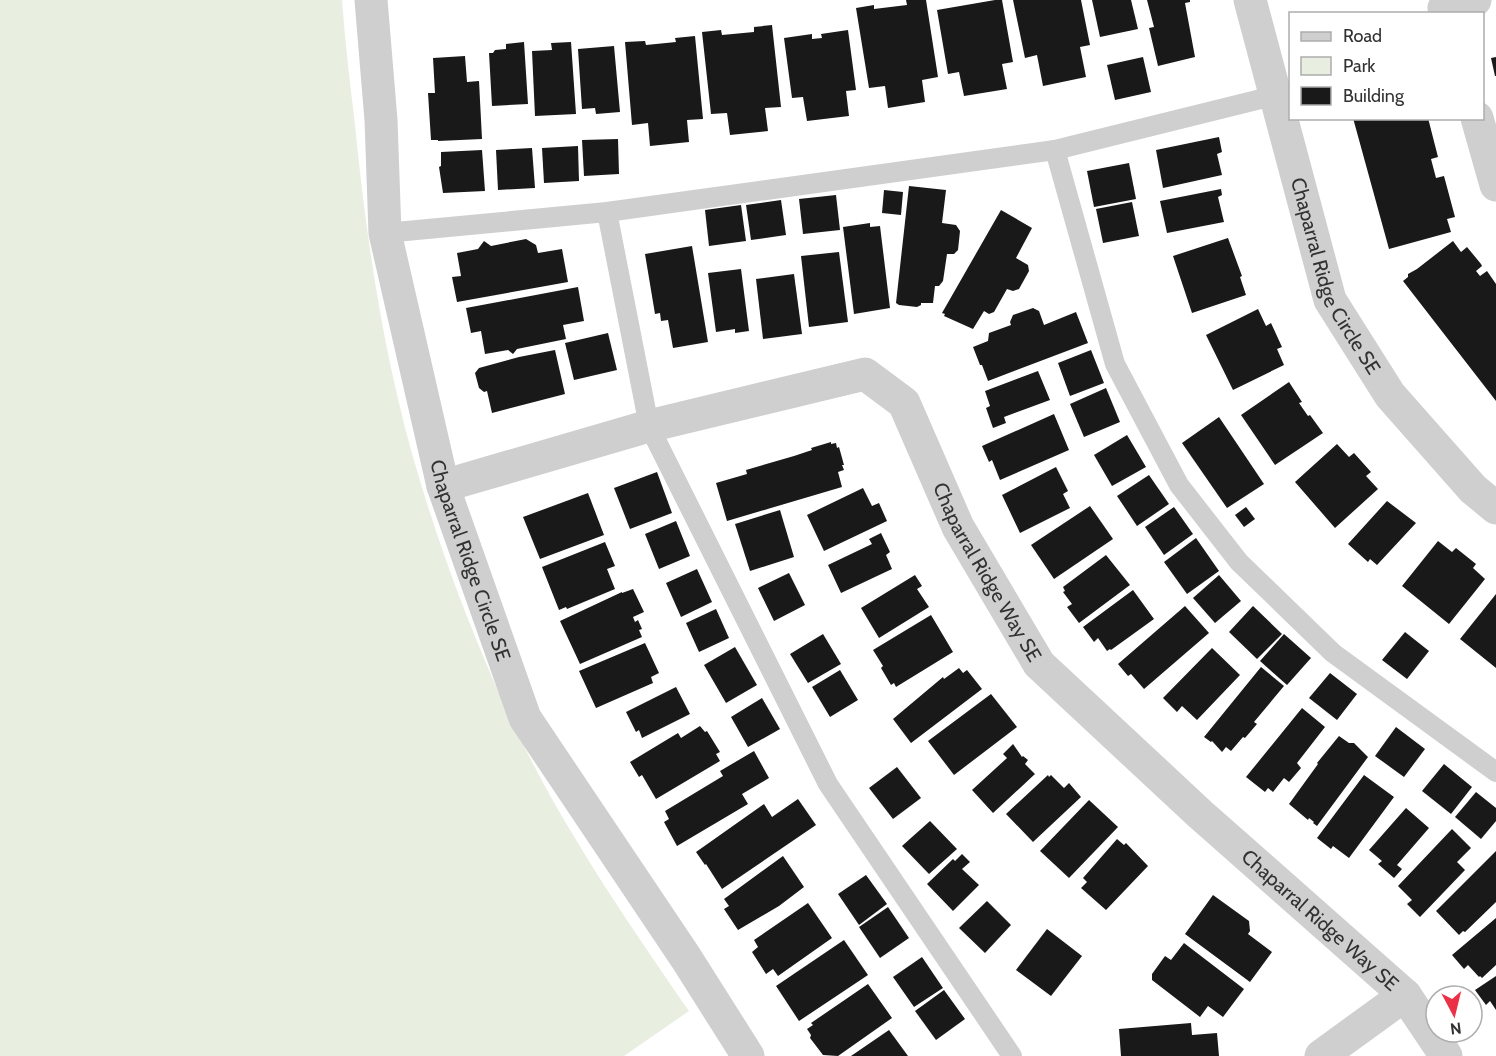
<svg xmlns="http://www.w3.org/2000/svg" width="1496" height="1056" viewBox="0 0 1496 1056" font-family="Cabin,sans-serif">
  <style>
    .green { fill: #e8eee0 }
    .building { fill: #191919 }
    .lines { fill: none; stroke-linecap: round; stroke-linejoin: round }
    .lane { stroke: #cfcfcf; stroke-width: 20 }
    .street { stroke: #cfcfcf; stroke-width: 33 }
    .labels { text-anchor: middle; stroke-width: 6; stroke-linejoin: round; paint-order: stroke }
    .street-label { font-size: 20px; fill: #323232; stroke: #fff }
  </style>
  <rect width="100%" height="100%" fill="#fff"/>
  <!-- green -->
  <path class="green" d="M0 0H342C345 42 350 83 355 125 367 246 385 367 421 484 446 567 478 649 515 728 563 828 626 920 689 1011L624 1056H0Z"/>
  <!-- building -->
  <g class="building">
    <polygon points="906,0 926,0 938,77 922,80 925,102 888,108 885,86 869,88 856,8 874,5 874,9 907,5"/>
    <polygon points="995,0 1002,0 1013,62 1002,64 1007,89 964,96 959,72 948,74 937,10"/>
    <polygon points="1013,0 1081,0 1090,45 1080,47 1086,77 1043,86 1037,55 1025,58"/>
    <polygon points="1092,0 1131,0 1138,29 1100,37"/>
    <polygon points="1147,0 1190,0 1190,2 1185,3 1195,57 1158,66 1149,28 1154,27"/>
    <polygon points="772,25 781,107 765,108 768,131 730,135 727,113 711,114 702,32 721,30 722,35 754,32 754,27"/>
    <polygon points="848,30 856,90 846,91 849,116 807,121 803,97 792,98 784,38 812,34 812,39 822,38 821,34"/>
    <polygon points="695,36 703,119 687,120 689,142 650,146 648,123 632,125 625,42 645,41 646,45 676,42 675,38"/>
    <polygon points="524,42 528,104 492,106 489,53 493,53 495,50 506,49 506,44"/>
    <polygon points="571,42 576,114 535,116 532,51 552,50 551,43"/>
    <polygon points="614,46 620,112 596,114 595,108 582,109 578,49"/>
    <polygon points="465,56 467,82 479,81 482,139 438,141 438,140 431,140 428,93 435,93 433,58"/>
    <polygon points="1143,57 1151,92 1115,100 1107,65"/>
    <polygon points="1496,57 1496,76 1495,76 1491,58"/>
    <polygon points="1353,118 1428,118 1438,157 1431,159 1436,178 1444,176 1455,217 1447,219 1451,232 1389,249"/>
    <polygon points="1219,137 1222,152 1217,154 1222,175 1163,188 1156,150"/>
    <polygon points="618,139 619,174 584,176 582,140"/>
    <polygon points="578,146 579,181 544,183 542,148"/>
    <polygon points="532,148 535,188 498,190 496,150"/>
    <polygon points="482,150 485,191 443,193 439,167 441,166 441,152"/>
    <polygon points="1129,163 1136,199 1094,207 1087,171"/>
    <polygon points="909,186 946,190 942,223 956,225 960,231 958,250 954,254 947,254 943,281 939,286 935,286 933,303 921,303 921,305 917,307 899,305 896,303"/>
    <polygon points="1221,189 1222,195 1218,197 1224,222 1167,233 1160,201"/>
    <polygon points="884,190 903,192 901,215 882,213"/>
    <polygon points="836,195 840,230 803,234 799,199"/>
    <polygon points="781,200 786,235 751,240 746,205"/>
    <polygon points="1132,202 1139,236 1103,243 1096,209"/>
    <polygon points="741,205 746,241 709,246 705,210"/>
    <polygon points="1001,210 1032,228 1016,258 1028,265 1029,271 1019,289 1013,291 1007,289 994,312 989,314 984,311 973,329 944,316 945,314 942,313"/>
    <polygon points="870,223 870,227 880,226 890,308 854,314 843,227"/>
    <polygon points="1228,238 1242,276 1240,277 1246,295 1192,313 1173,256"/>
    <polygon points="526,239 536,245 538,253 562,249 568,282 457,302 452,277 461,276 457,253 478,249 484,241 491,246"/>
    <polygon points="1453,241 1461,252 1467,247 1481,264 1482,266 1476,271 1480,276 1487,271 1496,284 1496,401 1403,281 1408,277 1408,274 1417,269"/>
    <polygon points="692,246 708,342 673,348 668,320 661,321 660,313 655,314 645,254"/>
    <polygon points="839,252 848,322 809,327 801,256"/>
    <polygon points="741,269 749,331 735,333 735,329 716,332 708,273"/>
    <polygon points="794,274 802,334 763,339 756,279"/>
    <polygon points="578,287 584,321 563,325 566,339 517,349 513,354 508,350 485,354 481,331 471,333 466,308"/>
    <polygon points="1033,308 1039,311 1044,325 1076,312 1088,343 988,381 982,365 980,365 973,347 988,341 989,333 1011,325 1010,322 1013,315"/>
    <polygon points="1258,309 1266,326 1271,323 1282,347 1277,349 1284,365 1233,390 1206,335"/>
    <polygon points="608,333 617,370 574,380 565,343"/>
    <polygon points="555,350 565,394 492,413 487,391 484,392 479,388 475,373 479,368 519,357"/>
    <polygon points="1091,350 1104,383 1070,396 1058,363"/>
    <polygon points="1038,371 1050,400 1004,417 1006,423 993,428 986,408 990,406 985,391"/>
    <polygon points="1289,382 1302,402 1299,403 1308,416 1310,415 1323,433 1275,465 1241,415"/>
    <polygon points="1106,388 1120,422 1084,437 1070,404"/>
    <polygon points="1054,414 1069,450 1000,480 992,460 989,462 982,446"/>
    <polygon points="1219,417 1264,484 1227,508 1182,443"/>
    <polygon points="1127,435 1146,467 1112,486 1094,455"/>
    <polygon points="831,442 831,444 836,443 837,448 839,447 844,465 842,465 844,470 838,472 842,487 727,521 716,483 747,474 746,470 794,456 812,450 811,448"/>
    <polygon points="1337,444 1349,457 1354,453 1371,472 1366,476 1378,489 1335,528 1295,482"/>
    <polygon points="1056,467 1068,491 1063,494 1070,508 1020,533 1002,495"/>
    <polygon points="657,472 672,513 630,529 614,488"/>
    <polygon points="1149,475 1169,504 1137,526 1117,496"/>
    <polygon points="863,488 872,506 879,503 887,521 824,551 807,515"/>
    <polygon points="588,493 604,535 540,559 523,517"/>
    <polygon points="1387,501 1416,523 1377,565 1370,559 1368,562 1348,544"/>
    <polygon points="1090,506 1113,539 1054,579 1031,545"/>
    <polygon points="1174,507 1193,534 1164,555 1145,527"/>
    <polygon points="1246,507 1255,519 1244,527 1235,515"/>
    <polygon points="780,510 794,557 750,571 735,524"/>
    <polygon points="676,521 690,556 659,569 645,534"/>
    <polygon points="881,533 890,552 886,555 892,569 841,593 828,565 872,544 869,539"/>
    <polygon points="1196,538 1219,571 1187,594 1164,562"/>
    <polygon points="1438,541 1452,552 1456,548 1476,564 1473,568 1485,579 1449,624 1402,586"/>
    <polygon points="605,542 615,566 607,569 615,589 567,609 566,607 559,610 542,567"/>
    <polygon points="1106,555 1130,585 1079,623 1067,607 1072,604 1063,592 1065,591 1063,587"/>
    <polygon points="697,569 712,602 681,617 666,583"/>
    <polygon points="789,573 805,605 774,621 758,588"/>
    <polygon points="915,575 922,586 917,589 929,607 879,638 861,608"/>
    <polygon points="1219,575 1241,601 1215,623 1193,598"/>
    <polygon points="633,589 644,612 633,617 635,622 638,620 642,629 639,630 642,637 580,664 560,621 622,592 622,593"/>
    <polygon points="1133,590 1154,619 1111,650 1110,649 1107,651 1098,638 1094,642 1083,627"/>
    <polygon points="1496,594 1496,668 1460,639"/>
    <polygon points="1185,606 1209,633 1144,689 1131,674 1128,676 1118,664"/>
    <polygon points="1253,606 1282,634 1257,659 1229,632"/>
    <polygon points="716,609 729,638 699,652 686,623"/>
    <polygon points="931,615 953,652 896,687 894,683 891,685 881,668 883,666 873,650"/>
    <polygon points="1405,632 1429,651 1407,679 1382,660"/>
    <polygon points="823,634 841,664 808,683 790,654"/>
    <polygon points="1284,634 1311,658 1287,685 1260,661"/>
    <polygon points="645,643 659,673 651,677 653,683 596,708 579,671"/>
    <polygon points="735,647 757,685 726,703 704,665"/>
    <polygon points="1212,648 1240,675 1197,720 1182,706 1177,712 1163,698"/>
    <polygon points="1261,667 1284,686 1254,722 1257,724 1245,738 1243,737 1231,751 1226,747 1222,752 1212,741 1211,742 1204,737"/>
    <polygon points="959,668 963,673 967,670 982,689 911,743 893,719 943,677 944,679"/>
    <polygon points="840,670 858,700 830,717 812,687"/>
    <polygon points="1330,673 1357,694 1337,720 1309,698"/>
    <polygon points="676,687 690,714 642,738 639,730 636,732 626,712"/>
    <polygon points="991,694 1017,727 954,775 928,741"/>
    <polygon points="762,698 780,729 748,747 731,717"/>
    <polygon points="1302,708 1325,727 1297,763 1301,768 1289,782 1284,778 1273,792 1268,788 1265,792 1246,777"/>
    <polygon points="700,726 705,732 707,731 720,752 716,754 720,761 656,799 642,775 639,777 630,762 678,733 681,738"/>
    <polygon points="1396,727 1425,749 1404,777 1375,756"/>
    <polygon points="1339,736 1349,743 1354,743 1368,757 1317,826 1313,823 1314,822 1309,818 1308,820 1289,804 1318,764 1317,763"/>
    <polygon points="1013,744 1022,757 1023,756 1028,760 1025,764 1035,774 993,813 972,790 1007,758 1003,754"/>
    <polygon points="754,751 769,778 742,794 748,804 677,846 664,822 669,819 665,811 723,776 720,771"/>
    <polygon points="1444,764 1472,787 1451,814 1422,791"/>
    <polygon points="897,767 921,798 893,819 869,788"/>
    <polygon points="1048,775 1049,777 1051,775 1064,788 1069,783 1081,797 1033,842 1006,814"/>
    <polygon points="1364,775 1394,797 1349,858 1333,846 1331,849 1317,838"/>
    <polygon points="1476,792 1496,808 1496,821 1481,839 1455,817"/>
    <polygon points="798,799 816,825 722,889 706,864 705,865 696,852 764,804 772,817"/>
    <polygon points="1089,800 1118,827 1069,878 1040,851"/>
    <polygon points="1406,808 1429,828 1397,865 1402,869 1394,878 1378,864 1382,861 1369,850"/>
    <polygon points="930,821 957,849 929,874 902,846"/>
    <polygon points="1452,829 1471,848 1457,862 1465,870 1420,917 1407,904 1412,900 1398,886"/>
    <polygon points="1117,839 1124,845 1126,843 1148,866 1106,910 1081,888 1087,882 1083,878"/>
    <polygon points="1496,851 1496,902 1465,932 1463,931 1459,935 1436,911"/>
    <polygon points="962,854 970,862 962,869 979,885 953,911 927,884 953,859 955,861"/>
    <polygon points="783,856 804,887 779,906 738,930 724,909 729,906 724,899"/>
    <polygon points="866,875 887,904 859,925 838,894"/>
    <polygon points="1213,895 1249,921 1250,931 1248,934 1272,952 1250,982 1185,934"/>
    <polygon points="987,901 1011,925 985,953 959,928"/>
    <polygon points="808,903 832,938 778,976 773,969 766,974 752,952 758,947 754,940"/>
    <polygon points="888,907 909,938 880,958 859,927"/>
    <polygon points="1496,918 1496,965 1482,978 1480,976 1479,977 1468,965 1464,969 1452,955"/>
    <polygon points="1047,929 1082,956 1051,996 1016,970"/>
    <polygon points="844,940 868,975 799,1021 776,986"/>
    <polygon points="1184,943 1244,989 1223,1017 1208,1006 1200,1017 1152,980 1152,974 1165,956 1171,960"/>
    <polygon points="922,957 943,988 914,1007 893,977"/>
    <polygon points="1496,976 1496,1010 1490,1001 1486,1005 1475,990"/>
    <polygon points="868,984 892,1018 838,1056 823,1055 810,1038 811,1035 807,1029 813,1025 811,1023"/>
    <polygon points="944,990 965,1019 936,1040 915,1011"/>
    <polygon points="1191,1023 1192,1035 1217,1033 1219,1056 1121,1056 1119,1029"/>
    <polygon points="889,1030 908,1056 851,1056"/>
  </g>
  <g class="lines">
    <!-- lane -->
    <g class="lane">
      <polyline points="1055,150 1115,364 1179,485 1239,562 1333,653 1496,772"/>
      <polyline points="607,212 649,426 828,784 1012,1056"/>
      <polyline points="385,233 607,212 1055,150 1277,95"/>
    </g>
    <!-- street -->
    <g class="street">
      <path id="s1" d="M371 0 381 120 385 233 443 486 525 718 686 958 748 1056"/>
      <path id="s2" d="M1250 0 1330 300 1390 395 1473 489 1496 508"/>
      <polyline points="1446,14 1444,8 1475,0"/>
      <polyline points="1477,118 1496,185"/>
      <path id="s3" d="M443 486 649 426 865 374 904 403 958 527 1039 664 1200 814 1405 995 1446 1056"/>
      <polyline points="1321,1056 1405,995"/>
    </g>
  </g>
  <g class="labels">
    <!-- street labels -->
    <g class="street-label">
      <text dy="7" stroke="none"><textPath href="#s2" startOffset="290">Chaparral Ridge Circle SE</textPath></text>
      <text dy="7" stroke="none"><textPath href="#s1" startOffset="572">Chaparral Ridge Circle SE</textPath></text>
      <text dy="7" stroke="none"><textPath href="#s3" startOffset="674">Chaparral Ridge Way SE</textPath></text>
      <text dy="7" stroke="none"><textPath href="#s3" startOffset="1160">Chaparral Ridge Way SE</textPath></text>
    </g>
  </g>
  <!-- legend -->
  <rect x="1289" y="12" width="195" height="108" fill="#ffffff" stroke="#adadad" stroke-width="1.5"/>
  <rect x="1301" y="32" width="30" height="9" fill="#cfcfcf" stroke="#adadad" stroke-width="1.5"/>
  <text x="1343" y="42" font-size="18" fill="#323232">Road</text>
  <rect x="1301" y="57" width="30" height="18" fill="#e8eee0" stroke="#adadad" stroke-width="1.5"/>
  <text x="1343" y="72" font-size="18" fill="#323232">Park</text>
  <rect x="1301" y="87" width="30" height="18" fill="#191919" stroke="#adadad" stroke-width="1.5"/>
  <text x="1343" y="102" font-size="18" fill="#323232">Building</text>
  <!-- north arrow -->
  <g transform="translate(1454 1014) rotate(173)"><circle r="28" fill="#ffffff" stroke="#adadad" stroke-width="1.5"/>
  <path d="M0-4.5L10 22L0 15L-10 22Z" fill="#eb3146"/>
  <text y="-9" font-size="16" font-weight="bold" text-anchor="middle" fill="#323232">N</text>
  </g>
</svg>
